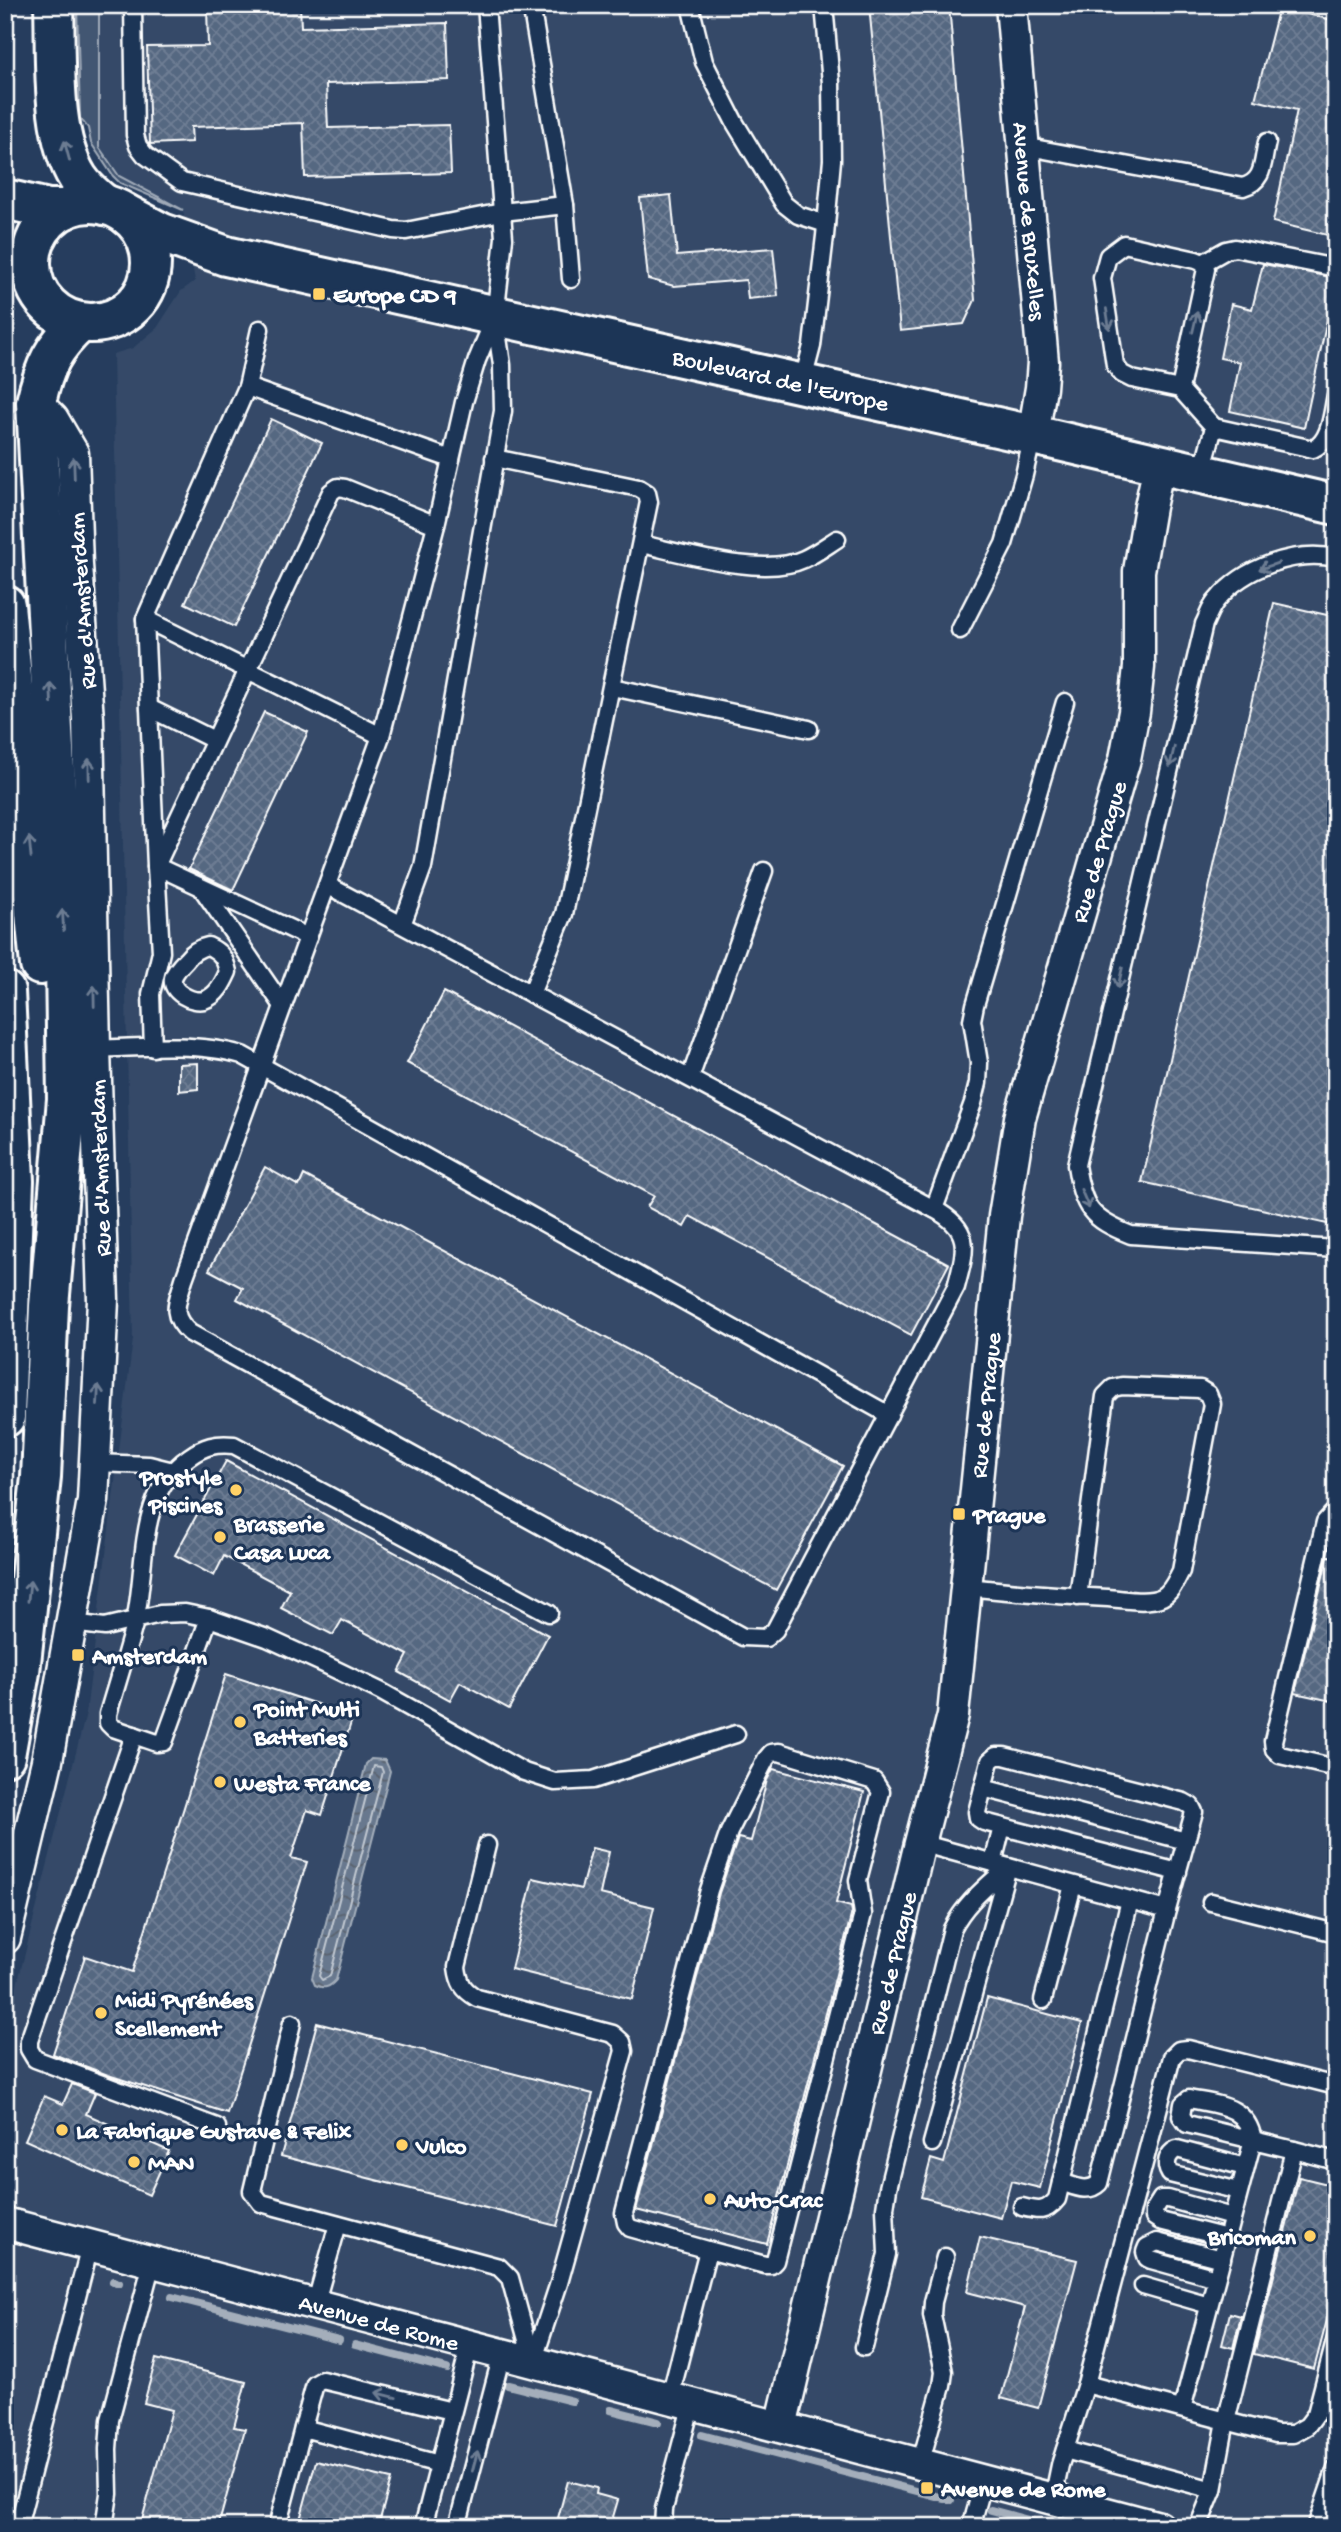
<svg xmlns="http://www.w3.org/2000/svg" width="1341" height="2532" viewBox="0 0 1341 2532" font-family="'Gochi Hand',sans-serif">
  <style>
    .built { fill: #344a68 }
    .green { fill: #425672; stroke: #a0aab8; stroke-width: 2 }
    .water { fill: url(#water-waves); stroke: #a4aebb; stroke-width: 2 }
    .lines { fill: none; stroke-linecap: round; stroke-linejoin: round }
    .shore { stroke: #c2c9d2; stroke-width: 2 }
    .stream { stroke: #a4aebb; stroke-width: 8 }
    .building { fill: url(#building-cross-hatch); stroke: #fff; stroke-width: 2 }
    .lane-casing { stroke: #fff; stroke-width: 21 }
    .street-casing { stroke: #fff; stroke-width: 35 }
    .secondary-casing { stroke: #fff; stroke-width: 44 }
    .highway-casing { stroke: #fff; stroke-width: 44 }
    .lane { stroke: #1d3557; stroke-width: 16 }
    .street { stroke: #1d3557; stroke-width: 30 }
    .secondary { stroke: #1d3557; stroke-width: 38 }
    .highway { stroke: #1d3557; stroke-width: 38 }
    .oneway { stroke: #6c7c92 }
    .poi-dot { fill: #ffd166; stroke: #1d3557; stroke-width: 2.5 }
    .labels { text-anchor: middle; stroke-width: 6; stroke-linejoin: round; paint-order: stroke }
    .street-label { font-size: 24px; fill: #fff; stroke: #1d3557 }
    .poi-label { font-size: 24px; font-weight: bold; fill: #fff; stroke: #1d3557; text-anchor: start }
  </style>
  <defs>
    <pattern id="water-waves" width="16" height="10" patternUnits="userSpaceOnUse" patternTransform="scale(1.75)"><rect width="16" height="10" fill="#67788e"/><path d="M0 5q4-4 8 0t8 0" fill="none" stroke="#5a626d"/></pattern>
    <pattern id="building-cross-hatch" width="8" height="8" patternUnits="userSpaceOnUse" patternTransform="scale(1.75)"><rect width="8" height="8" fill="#556781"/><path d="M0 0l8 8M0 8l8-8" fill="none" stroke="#6e7e94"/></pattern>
  </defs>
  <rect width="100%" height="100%" fill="#263d5e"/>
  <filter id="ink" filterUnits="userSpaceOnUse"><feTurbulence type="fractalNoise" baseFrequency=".0143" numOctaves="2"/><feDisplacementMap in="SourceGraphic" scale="14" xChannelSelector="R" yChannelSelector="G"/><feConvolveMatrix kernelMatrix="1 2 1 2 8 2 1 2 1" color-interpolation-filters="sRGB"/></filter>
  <g filter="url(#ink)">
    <!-- built -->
    <polygon class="built" points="99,5 1336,5 1336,2527 5,2527 5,2204 12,2185 5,2173 5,2032 86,1713 133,1339 113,354 133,348 157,328 181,291 195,281 183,210 119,176 99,147"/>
    <!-- green -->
    <polygon class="green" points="77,5 99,5 99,147 119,176 183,210 120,183 113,176 91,143 88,128 80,118"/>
    <!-- water -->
    <path class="water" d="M371 1759 385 1760 390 1771 336 1980C329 1988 324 1989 315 1985L312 1978 366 1764Z"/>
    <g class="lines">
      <!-- shore -->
      <polygon class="shore" points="374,1766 381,1767 383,1772 330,1976 322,1980 319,1976"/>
      <!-- stream -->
      <g class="stream">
        <polyline points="113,2281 119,2283"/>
        <polyline points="172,2297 339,2340"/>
        <polyline points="355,2345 447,2369"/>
        <polyline points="508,2385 572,2401"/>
        <polyline points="611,2410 658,2422"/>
        <polyline points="702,2435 951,2500"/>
        <polyline points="991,2510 1054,2527"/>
      </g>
    </g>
    <!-- building -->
    <g class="building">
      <polygon points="207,5 300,5 301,27 447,23 449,80 326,84 328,128 449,125 451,173 305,177 303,123 191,127 192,142 150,144 147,47 208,46"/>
      <polygon points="869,5 949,5 975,300 964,324 900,331"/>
      <polygon points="1279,7 1336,21 1336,237 1273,222 1297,110 1255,100"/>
      <polygon points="671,195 677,256 773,248 778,296 748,299 746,280 674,286 648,279 640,198"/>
      <polygon points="1263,264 1336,278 1304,428 1230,411 1240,362 1220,358 1231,304 1252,309"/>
      <polygon points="271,419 322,443 234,627 185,603"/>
      <polygon points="1274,603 1336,617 1336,1226 1142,1182"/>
      <polygon points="264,712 308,732 233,890 189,869"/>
      <polygon points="444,992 949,1264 911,1335 690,1216 684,1227 647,1207 654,1196 407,1063"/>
      <polygon points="198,1063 198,1089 179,1091 179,1064"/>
      <polygon points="265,1167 299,1186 304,1175 843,1466 776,1590 237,1299 243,1288 209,1270"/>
      <polygon points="226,1461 548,1635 509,1709 460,1682 450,1700 399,1672 408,1655 342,1620 333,1635 281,1608 290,1591 224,1556 214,1576 175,1555"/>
      <polygon points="1328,1556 1336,1557 1336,1702 1295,1693"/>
      <polygon points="226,1674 353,1716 322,1815 307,1810 291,1858 307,1862 227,2113 108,2075 53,2054 85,1956 132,1972"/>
      <polygon points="773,1769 864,1792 836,1903 851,1907 852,1912 767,2244 636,2210 719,1893 738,1838 751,1841 767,1780"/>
      <polygon points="592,1848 609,1852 600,1894 654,1907 632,1999 511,1969 533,1878 581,1889"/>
      <polygon points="987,1998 1082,2023 1040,2188 1011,2181 1001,2218 921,2197 931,2159 944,2163"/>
      <polygon points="317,2023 593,2094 557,2226 281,2156"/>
      <polygon points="72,2084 95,2093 86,2114 169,2151 149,2195 25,2140 44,2096 63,2104"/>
      <polygon points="1299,2177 1336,2186 1336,2286 1314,2369 1254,2354"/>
      <polygon points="980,2237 1077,2260 1038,2408 1001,2398 1025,2307 967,2292"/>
      <polygon points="1230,2313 1241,2316 1233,2348 1222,2345"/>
      <polygon points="156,2359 246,2382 234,2427 245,2429 218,2527 140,2527 172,2410 144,2403"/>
      <polygon points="316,2461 391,2479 378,2527 298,2527"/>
      <polygon points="568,2481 597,2488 596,2494 618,2500 610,2527 593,2527 558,2518"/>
    </g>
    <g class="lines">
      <defs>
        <g id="lane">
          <polyline points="133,5 135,135 138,146 145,155 182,182 393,230 406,231 502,212 565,205"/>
          <polyline points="486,5 504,238 495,317"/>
          <polyline points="531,5 565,205 571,279"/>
          <polyline points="690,5 704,62 735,123 784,204 798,215 826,224"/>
          <path d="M1023 146 1243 187C1265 181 1262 162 1267 142"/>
          <polyline points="1203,263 1226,250 1235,248 1336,268"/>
          <polyline points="802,384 812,346 825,236 832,160 831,83 824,5"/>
          <polyline points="247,387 451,459"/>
          <polyline points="1180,389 1206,269 1203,263 1196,260 1124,244 1108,256 1102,278 1115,365 1122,374 1132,379 1180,389 1214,427 1201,475"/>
          <path d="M1214 427 1313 449C1331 441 1332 413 1336 395"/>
          <polyline points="494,458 639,488 647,493 649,502 564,914 531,994"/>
          <path d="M641 544C683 553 764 578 804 559 815 554 826 546 837 539"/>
          <path d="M1336 558C1295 549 1243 568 1217 600 1211 606 1208 616 1204 624L1076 1165C1083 1208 1090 1219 1131 1235L1336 1249"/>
          <polyline points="145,619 381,736"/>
          <polyline points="960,630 1004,544 1024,475 1033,435"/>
          <polyline points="612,687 809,729"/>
          <polyline points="149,708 214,740"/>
          <polyline points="158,862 331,492 338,487 345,488 436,525"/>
          <polyline points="156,866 145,619 247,387 260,329"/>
          <path d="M327 885C529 993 731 1101 934 1209 973 1230 966 1249 956 1287L775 1630 766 1638 743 1637 190 1333C169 1315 177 1303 184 1279L381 736 436 525 464 402 477 360 495 317 502 365 503 411 423 867 402 925"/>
          <polyline points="203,890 283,1006"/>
          <path d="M208 946C221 952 225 958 228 972 223 983 217 996 204 1000 192 1003 170 992 173 978 175 971 181 965 186 960 192 952 198 948 208 946Z"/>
          <polyline points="153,1048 151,994 161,952 156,866 308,937"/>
          <path d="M95 1049C140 1047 198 1042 242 1055L889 1415"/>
          <polyline points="690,1078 764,871"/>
          <polyline points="934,1209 973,1103 978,1083 979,1063 972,1020 975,1005 1065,702"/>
          <polyline points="95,1463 149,1465 173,1471"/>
          <polyline points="1336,1513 1332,1514 1325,1522 1273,1741 1274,1749 1280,1755 1336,1768"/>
          <path d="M967 1587C1014 1592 1061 1596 1108 1598 1124 1599 1147 1604 1162 1597 1172 1592 1176 1580 1181 1571L1212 1404 1208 1394 1200 1389 1122 1386 1113 1388 1105 1396 1078 1597"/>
          <path d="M209 1618 164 1742 157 1743 113 1728 108 1723V1714C117 1683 127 1652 135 1621 148 1564 135 1495 189 1457 204 1446 216 1443 234 1445L549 1613"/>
          <polyline points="71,1623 105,1627 160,1614 185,1613 209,1618 267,1638 324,1664 380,1691 524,1772 555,1782 593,1780 736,1734"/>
          <polyline points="134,1735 29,2041 29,2049 35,2059 217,2127"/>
          <polyline points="983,1788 1186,1841"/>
          <path d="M920 1843 1167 1910 1099 2183C1088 2194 1074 2186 1061 2182"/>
          <path d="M487 1845 457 1967C459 1983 463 1990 477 1998L613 2034 622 2042 624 2051 559 2283 533 2362"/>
          <polyline points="993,1863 1002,1827"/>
          <polyline points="1211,1902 1336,1933"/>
          <path d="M1167 1910C1176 1877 1185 1845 1194 1812L1191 1806 1184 1802 1004 1756H996L990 1761 977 1812 978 1818 984 1822 1178 1872"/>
          <polyline points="1043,2000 1073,1885"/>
          <polyline points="292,2023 252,2191 261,2203 499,2267 510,2278 533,2362"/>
          <path d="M1189 2099C1218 2105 1247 2105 1253 2140L1187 2124 1181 2116 1183 2104Z"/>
          <polyline points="1294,2150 1336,2161"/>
          <path d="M1239 2191 1170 2174C1164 2164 1167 2154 1177 2149L1245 2167"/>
          <path d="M1022 2207C1038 2211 1046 2213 1057 2199L1130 1900"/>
          <polyline points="1227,2238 1160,2221 1154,2217 1154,2210 1161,2199 1168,2199 1232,2217"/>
          <polyline points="1216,2278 1151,2260 1147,2258 1145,2252 1147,2247 1157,2242 1222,2259"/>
          <polyline points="1143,2286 1209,2305"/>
          <polyline points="315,2305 338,2224"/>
          <path d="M864 2347 887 2254 885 2208 888 2188 952 1929C965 1903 987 1886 1008 1867L932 2143"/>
          <polyline points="1086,2384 1172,2057 1179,2050 1188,2049 1336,2086"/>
          <polyline points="670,2397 708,2250 630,2228 626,2223 624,2213 709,1890 729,1832 766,1759 771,1753 779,1752 874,1781 881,1792 858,1880 863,1914 775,2261 771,2265 765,2265 708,2250"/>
          <polyline points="1182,2409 1253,2140 1294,2150 1226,2421 1276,2434 1293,2434 1307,2426 1316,2414 1336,2338"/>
          <polyline points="1065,2450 1213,2490"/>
          <polyline points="439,2464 303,2428 315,2384 322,2380 452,2411"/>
          <polyline points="920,2464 942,2386 944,2372 932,2315 933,2302 945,2257"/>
          <polyline points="1053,2499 1060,2465 1086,2384 1226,2421 1213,2490 1198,2527"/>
          <polyline points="18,2527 90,2246"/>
          <polyline points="104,2527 109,2494 108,2449 110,2420 152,2263"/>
          <polyline points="277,2527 303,2428"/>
          <polyline points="423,2527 470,2345"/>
          <polyline points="457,2527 502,2354"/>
          <polyline points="663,2527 664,2509 692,2403"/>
          <polyline points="971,2527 984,2481"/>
          <polyline points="1316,2527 1336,2468"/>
        </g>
        <g id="street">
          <path id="s1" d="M1011 5 1043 362 1041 388 1033 435"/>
          <polyline points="5,1938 47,1761 93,1500 103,1300 95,1049 88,719 77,565 73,453 53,419 36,402"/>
          <path id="s2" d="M5 2223 1159 2527"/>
          <path id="s3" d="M781 2426 920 1843 953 1715 1004 1216 1020 1118 1125 759 1134 712 1139 667V571L1150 507 1159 466"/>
        </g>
        <g id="secondary">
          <polyline points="5,199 48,209 65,209"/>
          <circle cx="91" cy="263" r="60"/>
          <path id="s4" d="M126 214 162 233 226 256 1033 435 1336 505"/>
        </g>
        <g id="highway">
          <path d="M54 5C56 56 50 134 78 178 85 189 95 197 105 205"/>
          <polyline points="5,605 40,965"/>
          <polyline points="5,991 14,1181 5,1417"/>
          <path d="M5 1756 20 1672 41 1477 49 1306 67 1099 65 961 36 402C44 367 53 347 80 323"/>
        </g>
      </defs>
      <!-- lane casing -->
      <use href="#lane" class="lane-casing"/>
      <!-- street casing -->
      <use href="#street" class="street-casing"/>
      <!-- secondary casing -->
      <use href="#secondary" class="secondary-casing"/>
      <!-- highway casing -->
      <use href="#highway" class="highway-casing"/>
      <!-- lane -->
      <use href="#lane" class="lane"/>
      <!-- street -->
      <use href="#street" class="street"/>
      <!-- secondary -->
      <use href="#secondary" class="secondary"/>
      <!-- highway -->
      <use href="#highway" class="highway"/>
    </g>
    <!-- one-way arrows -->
    <defs><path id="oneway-shaft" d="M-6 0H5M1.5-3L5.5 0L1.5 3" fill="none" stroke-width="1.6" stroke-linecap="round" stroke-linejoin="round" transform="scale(1.75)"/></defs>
    <g class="oneway">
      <use href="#oneway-shaft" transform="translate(67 151) rotate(-105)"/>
      <use href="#oneway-shaft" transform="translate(1108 319) rotate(81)"/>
      <use href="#oneway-shaft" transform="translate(1195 322) rotate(-77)"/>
      <use href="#oneway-shaft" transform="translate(74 468) rotate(-92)"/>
      <use href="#oneway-shaft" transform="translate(1269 566) rotate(161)"/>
      <use href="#oneway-shaft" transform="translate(51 693) rotate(-93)"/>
      <use href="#oneway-shaft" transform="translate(1172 757) rotate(103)"/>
      <use href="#oneway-shaft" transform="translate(89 769) rotate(-91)"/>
      <use href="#oneway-shaft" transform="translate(30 847) rotate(-96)"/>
      <use href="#oneway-shaft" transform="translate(63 920) rotate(-93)"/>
      <use href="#oneway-shaft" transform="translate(1120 978) rotate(103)"/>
      <use href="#oneway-shaft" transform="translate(94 996) rotate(-91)"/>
      <use href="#oneway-shaft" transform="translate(1085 1199) rotate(67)"/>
      <use href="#oneway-shaft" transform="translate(98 1395) rotate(-87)"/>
      <use href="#oneway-shaft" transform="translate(29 1591) rotate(-84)"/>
      <use href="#oneway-shaft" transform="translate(386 2395) rotate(-166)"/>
      <use href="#oneway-shaft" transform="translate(475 2461) rotate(-75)"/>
    </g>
  </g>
  <!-- markers -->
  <g class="poi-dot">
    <rect x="312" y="287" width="14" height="14" rx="3.5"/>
    <circle cx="236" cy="1490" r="7"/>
    <rect x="952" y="1507" width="14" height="14" rx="3.5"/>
    <circle cx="220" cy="1537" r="7"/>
    <rect x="71" y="1648" width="14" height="14" rx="3.5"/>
    <circle cx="240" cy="1722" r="7"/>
    <circle cx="220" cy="1782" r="7"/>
    <circle cx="101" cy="2013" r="7"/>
    <circle cx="62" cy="2130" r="7"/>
    <circle cx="402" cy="2145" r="7"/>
    <circle cx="134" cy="2162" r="7"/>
    <circle cx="710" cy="2199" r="7"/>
    <circle cx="1310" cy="2236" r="7"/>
    <rect x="920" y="2481" width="14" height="14" rx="3.5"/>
  </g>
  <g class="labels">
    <!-- street labels -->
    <g class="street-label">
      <text dy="8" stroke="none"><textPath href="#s1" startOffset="217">Avenue de Bruxelles</textPath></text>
      <text dy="8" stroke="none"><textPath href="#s4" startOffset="677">Boulevard de l'Europe</textPath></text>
      <text transform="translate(81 601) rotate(-94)" y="8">Rue d'Amsterdam</text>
      <text dy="8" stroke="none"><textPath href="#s3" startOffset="1610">Rue de Prague</textPath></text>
      <text transform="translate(99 1168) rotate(-92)" y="8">Rue d'Amsterdam</text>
      <text dy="8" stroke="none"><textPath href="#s3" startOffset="1043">Rue de Prague</textPath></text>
      <text dy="8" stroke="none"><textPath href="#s3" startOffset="476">Rue de Prague</textPath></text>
      <text dy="8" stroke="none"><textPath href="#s2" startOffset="387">Avenue de Rome</textPath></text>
    </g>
    <!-- poi labels -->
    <g class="poi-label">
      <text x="333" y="302">Europe CD 9</text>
      <text x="222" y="1484" text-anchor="end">Prostyle<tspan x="222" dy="28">Piscines</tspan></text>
      <text x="973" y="1522">Prague</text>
      <text x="234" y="1531">Brasserie<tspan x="234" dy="28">Casa Luca</tspan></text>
      <text x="92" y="1663">Amsterdam</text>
      <text x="254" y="1716">Point Multi<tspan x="254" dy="28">Batteries</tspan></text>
      <text x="234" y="1790">Westa France</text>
      <text x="115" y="2007">Midi Pyrénées<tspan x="115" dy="28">Scellement</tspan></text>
      <text x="76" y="2138">La Fabrique Gustave &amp; Felix</text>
      <text x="416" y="2153">Vulco</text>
      <text x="148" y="2170">MAN</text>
      <text x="724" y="2207">Auto-Crac</text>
      <text x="1296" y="2244" text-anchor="end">Bricoman</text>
      <text x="941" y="2496">Avenue de Rome</text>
    </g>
  </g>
  <!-- margin -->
  <rect width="1341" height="2532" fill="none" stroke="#1d3557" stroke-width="28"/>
  <rect x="14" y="14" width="1313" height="2504" fill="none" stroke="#fff" stroke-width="2.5" filter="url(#ink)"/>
</svg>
